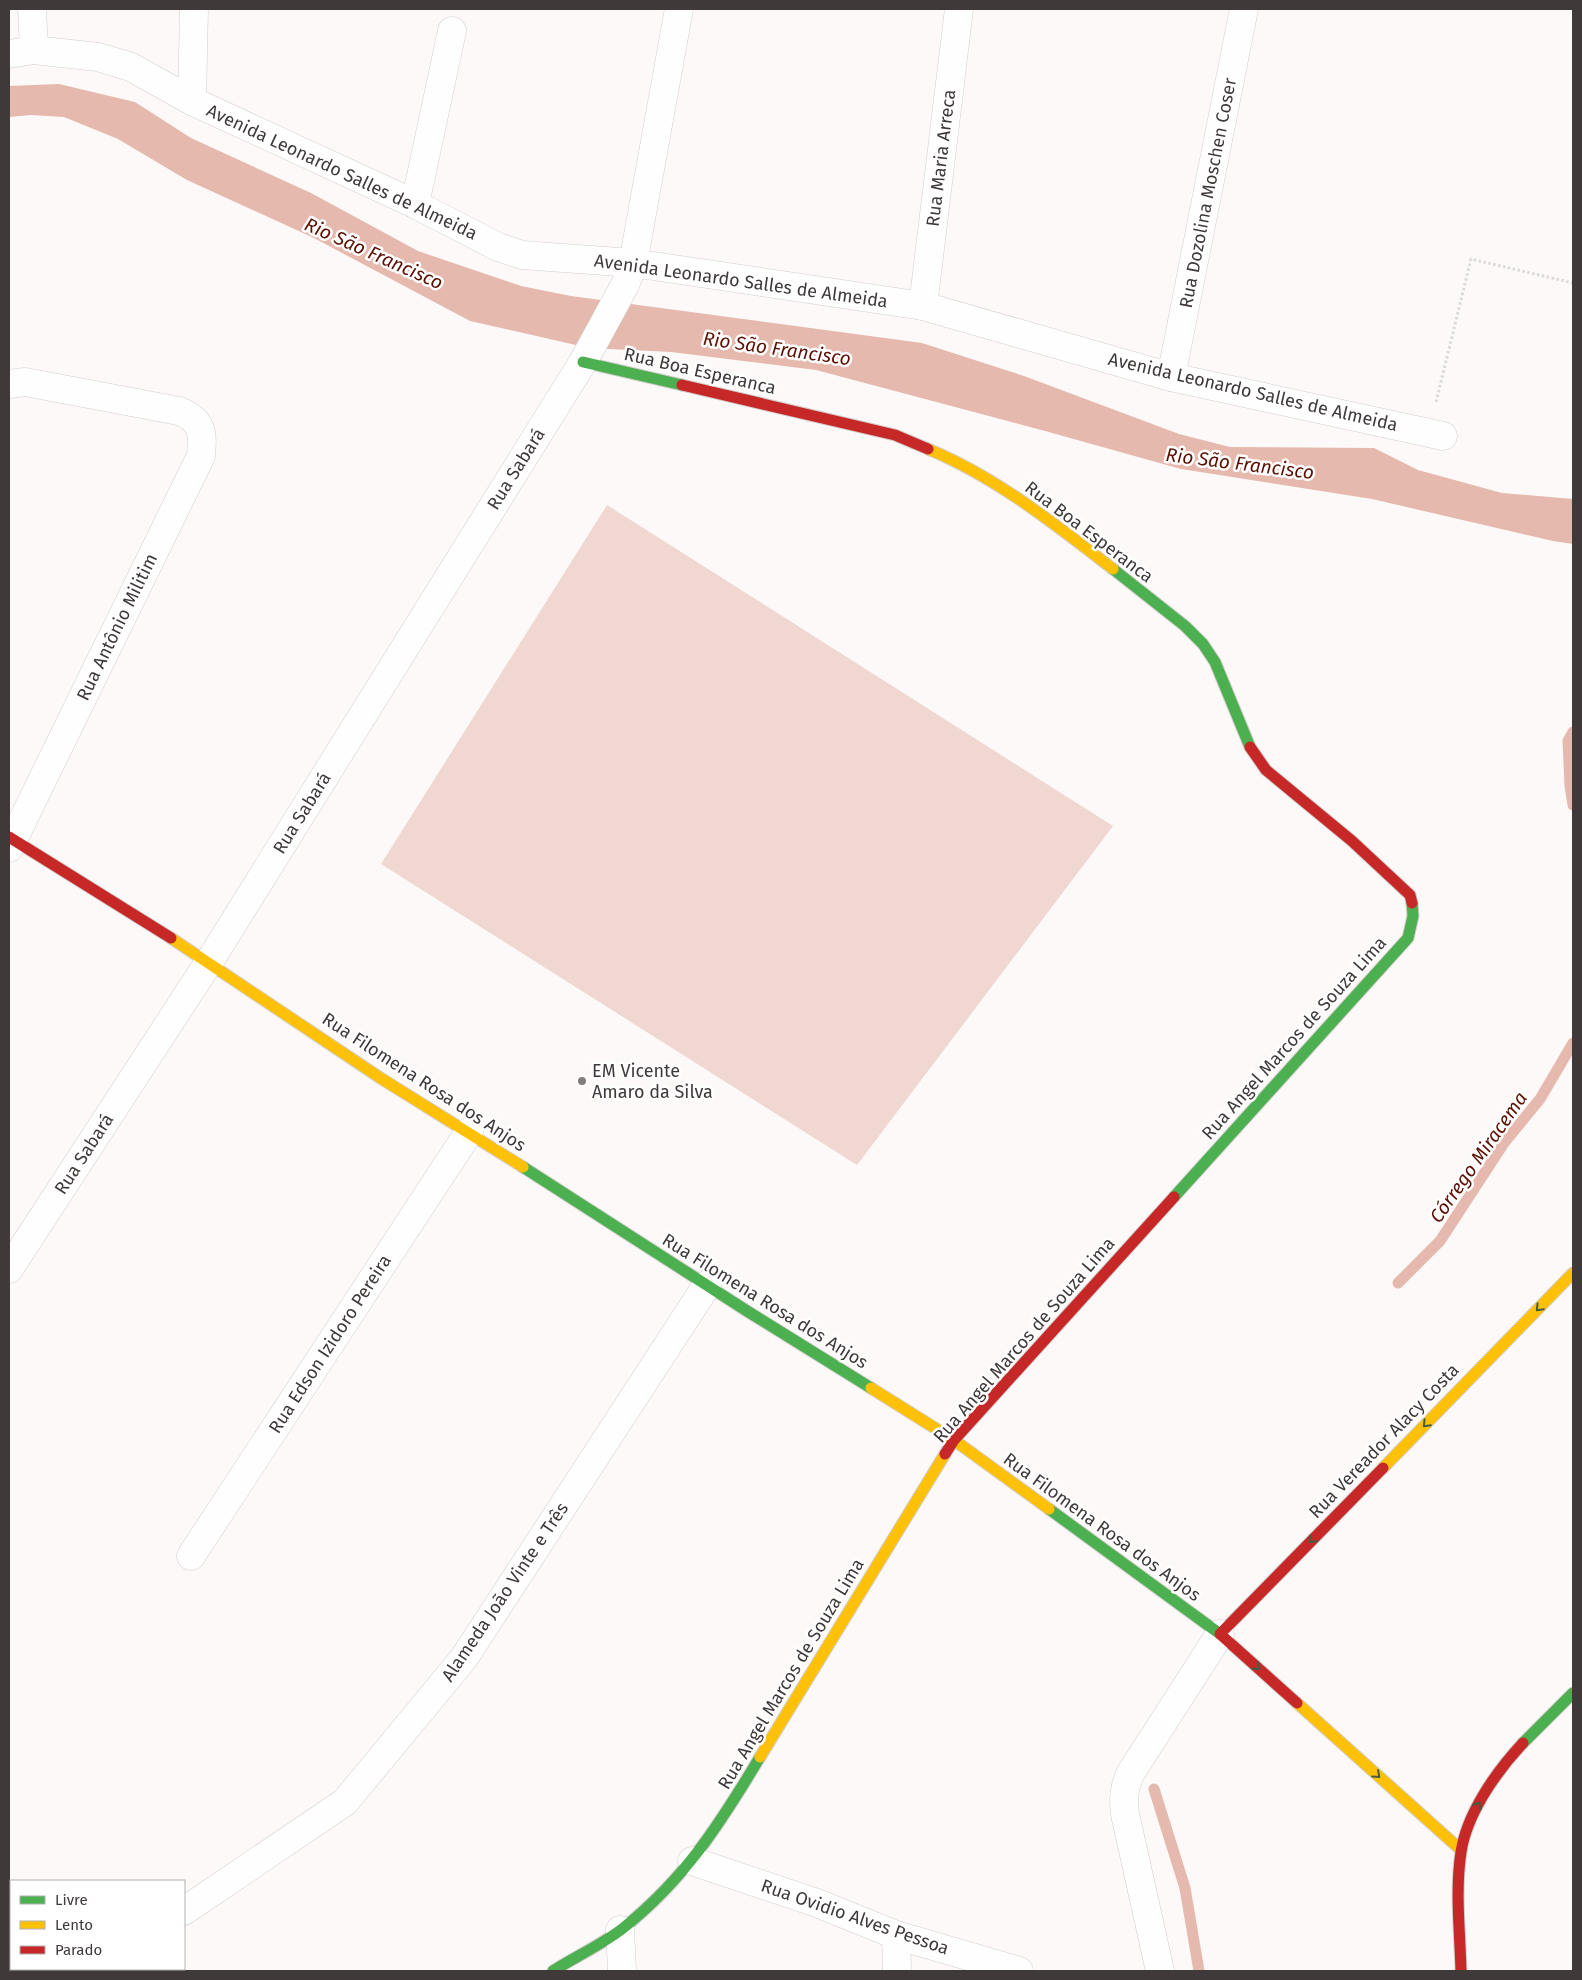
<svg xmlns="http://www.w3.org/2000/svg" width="1582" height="1980" viewBox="0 0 1582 1980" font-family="'Fira Sans',sans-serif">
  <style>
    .green { fill: #f0d7d1 }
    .water { fill: #e6b9ae }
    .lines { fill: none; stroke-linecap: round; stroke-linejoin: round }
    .stream { stroke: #e6b9ae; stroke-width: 11 }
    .street-casing { stroke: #d2cecd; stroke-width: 29 }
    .fast-casing { stroke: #d2cecd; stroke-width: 13 }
    .slow-casing { stroke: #d2cecd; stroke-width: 13 }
    .jam-casing { stroke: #d2cecd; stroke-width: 13 }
    .path { stroke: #dadad9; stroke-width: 3; stroke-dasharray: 2.5 2.5; stroke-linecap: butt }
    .street { stroke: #fffefe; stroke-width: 28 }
    .fast { stroke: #4caf50; stroke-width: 11 }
    .slow { stroke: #ffc107; stroke-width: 11 }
    .jam { stroke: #c62828; stroke-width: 11 }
    .oneway { stroke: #435d40 }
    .poi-dot { fill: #827d7c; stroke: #fff; stroke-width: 2 }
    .labels { text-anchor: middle; stroke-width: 5; stroke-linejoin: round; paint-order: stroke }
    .street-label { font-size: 18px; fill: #3f3a39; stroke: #fff }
    .poi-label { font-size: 18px; fill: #3f3a39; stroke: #fff; text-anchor: start }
    .water-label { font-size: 19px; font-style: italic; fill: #5b1002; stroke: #fff }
  </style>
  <rect width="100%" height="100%" fill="#fdf9f8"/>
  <!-- green -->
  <polygon class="green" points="607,505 1113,826 857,1165 381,864"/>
  <!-- water -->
  <polygon class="water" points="59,84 135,102 191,138 311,193 418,251 521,286 571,296 922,343 1024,376 1179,434 1230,447 1374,448 1418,470 1502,493 1573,499 1573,544 1553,541 1372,499 1181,469 1045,431 816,370 671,352 589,348 470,321 314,238 187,180 118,139 64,117 31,115 9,117 9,86"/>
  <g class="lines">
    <!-- stream -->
    <g class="stream">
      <polyline points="1573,732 1568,741 1570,786 1573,805"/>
      <polyline points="1398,1283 1440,1241 1504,1143 1540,1099 1573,1043"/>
      <polyline points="1154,1789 1185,1888 1199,1971"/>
    </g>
    <defs>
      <g id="street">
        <polyline points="32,9 34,50"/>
        <polyline points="9,54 34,50 98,57 131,67 192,101 415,204 498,247 522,255 633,263 923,306 1171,377 1443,436"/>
        <polyline points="192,101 194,9"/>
        <polyline points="415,204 452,31"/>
        <polyline points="923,306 959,9"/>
        <polyline points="1171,377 1244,9"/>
        <path d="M9 384 25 382 179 411C203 421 203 432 201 456L9 848"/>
        <polyline points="9,1269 209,962 583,362 626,283 633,263 679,9"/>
        <polyline points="191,1556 469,1132"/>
        <polyline points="692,1861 817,1903 896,1935 1019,1971"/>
        <polyline points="184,1911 345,1802 464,1658 707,1285"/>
        <polyline points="620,1930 622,1971"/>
        <polyline points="896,1935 897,1971"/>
        <polyline points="119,1971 121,1969"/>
        <path d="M1160 1971 1125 1814C1123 1799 1124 1788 1130 1774L1220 1634"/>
      </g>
      <g id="fast">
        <polyline points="583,362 682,385"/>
        <polyline points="1113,569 1185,626 1203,644 1215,662 1250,747"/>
        <polyline points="523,1167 747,1311 871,1388"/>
        <polyline points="1174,1197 1408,938 1413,916 1412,903"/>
        <polyline points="1049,1509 1220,1634"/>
        <polyline points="1523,1743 1573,1693"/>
        <path d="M553 1971C575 1957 601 1945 622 1929 684 1880 720 1824 760 1757"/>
      </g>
      <g id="slow">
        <path d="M928 449C996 477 1056 525 1113 569"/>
        <polyline points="171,938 382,1079 523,1167"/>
        <polyline points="871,1388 954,1440 1049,1509"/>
        <polyline points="1383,1468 1573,1273"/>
        <polyline points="1297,1703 1461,1850"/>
        <polyline points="760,1757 945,1454"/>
      </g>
      <g id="jam">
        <polyline points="682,385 895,435 928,449"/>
        <polyline points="1250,747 1266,770 1352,841 1410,895 1412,903"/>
        <polyline points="9,837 171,938"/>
        <polyline points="945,1454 954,1440 1174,1197"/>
        <polyline points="1297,1703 1220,1634 1383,1468"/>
        <path d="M1461 1971C1460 1932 1455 1891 1461 1852 1467 1813 1496 1772 1523 1743"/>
      </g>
    </defs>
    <!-- street casing -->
    <use href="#street" class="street-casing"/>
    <!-- fast casing -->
    <use href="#fast" class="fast-casing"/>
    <!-- slow casing -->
    <use href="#slow" class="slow-casing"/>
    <!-- jam casing -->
    <use href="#jam" class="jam-casing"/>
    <!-- path -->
    <polyline class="path" points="1436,402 1471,259 1573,283"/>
    <!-- street -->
    <use href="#street" class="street"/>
    <!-- fast -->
    <use href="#fast" class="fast"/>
    <!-- slow -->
    <use href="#slow" class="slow"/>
    <!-- jam -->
    <use href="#jam" class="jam"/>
  </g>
  <!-- one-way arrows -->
  <defs><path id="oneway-chevron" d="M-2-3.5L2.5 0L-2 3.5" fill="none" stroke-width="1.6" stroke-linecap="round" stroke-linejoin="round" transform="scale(1.25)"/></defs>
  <g class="oneway">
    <use href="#oneway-chevron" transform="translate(1539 1308) rotate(134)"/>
    <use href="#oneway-chevron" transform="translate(1426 1424) rotate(134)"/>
    <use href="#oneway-chevron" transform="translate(1312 1540) rotate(134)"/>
    <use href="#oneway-chevron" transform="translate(1257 1667) rotate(42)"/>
    <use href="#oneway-chevron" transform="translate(1377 1775) rotate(42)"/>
    <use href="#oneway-chevron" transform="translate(1478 1805) rotate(-62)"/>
  </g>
  <!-- markers -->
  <circle class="poi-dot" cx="582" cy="1081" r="5"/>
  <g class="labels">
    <!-- street labels -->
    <g class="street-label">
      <text transform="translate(941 158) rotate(-83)" y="6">Rua Maria Arreca</text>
      <text transform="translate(342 172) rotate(25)" y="6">Avenida Leonardo Salles de Almeida</text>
      <text transform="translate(1208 193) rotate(-79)" y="6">Rua Dozolina Moschen Coser</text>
      <text transform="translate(741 281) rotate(8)" y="6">Avenida Leonardo Salles de Almeida</text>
      <text transform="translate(700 371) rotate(13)" y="6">Rua Boa Esperanca</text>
      <text transform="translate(1253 392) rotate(13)" y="6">Avenida Leonardo Salles de Almeida</text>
      <text transform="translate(516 469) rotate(-58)" y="6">Rua Sabará</text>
      <text transform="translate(1089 532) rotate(37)" y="6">Rua Boa Esperanca</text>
      <text transform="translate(117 627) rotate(-64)" y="6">Rua Antônio Militim</text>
      <text transform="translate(302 813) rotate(-58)" y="6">Rua Sabará</text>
      <text transform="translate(1294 1038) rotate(-48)" y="6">Rua Angel Marcos de Souza Lima</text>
      <text transform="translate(424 1082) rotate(33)" y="6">Rua Filomena Rosa dos Anjos</text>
      <text transform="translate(84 1154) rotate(-57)" y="6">Rua Sabará</text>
      <text transform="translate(765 1301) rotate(32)" y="6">Rua Filomena Rosa dos Anjos</text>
      <text transform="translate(1024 1340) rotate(-49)" y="6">Rua Angel Marcos de Souza Lima</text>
      <text transform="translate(330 1344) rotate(-57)" y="6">Rua Edson Izidoro Pereira</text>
      <text transform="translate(1384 1441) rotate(-46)" y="6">Rua Vereador Alacy Costa</text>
      <text transform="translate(1102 1527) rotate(36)" y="6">Rua Filomena Rosa dos Anjos</text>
      <text transform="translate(505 1592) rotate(-56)" y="6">Alameda João Vinte e Três</text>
      <text transform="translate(791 1674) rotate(-59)" y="6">Rua Angel Marcos de Souza Lima</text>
      <text transform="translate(855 1917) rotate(19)" y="6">Rua Ovidio Alves Pessoa</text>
    </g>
    <!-- poi labels -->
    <g class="poi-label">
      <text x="592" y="1077">EM Vicente<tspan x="592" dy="21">Amaro da Silva</tspan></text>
    </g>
    <!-- water labels -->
    <g class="water-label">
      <text transform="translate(374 253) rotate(24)" y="7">Rio São Francisco</text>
      <text transform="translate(777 348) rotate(8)" y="7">Rio São Francisco</text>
      <text transform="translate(1240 463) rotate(7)" y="7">Rio São Francisco</text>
      <text transform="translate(1478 1157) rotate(-55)" y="7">Córrego Miracema</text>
    </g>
  </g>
  <!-- border -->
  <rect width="1582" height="1980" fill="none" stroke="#3f3a39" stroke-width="20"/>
  <!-- legend -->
  <rect x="10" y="1880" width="175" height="90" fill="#ffffff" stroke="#b2b0b0"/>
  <rect x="20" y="1896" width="25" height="8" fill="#4caf50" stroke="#b2b0b0"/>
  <text x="55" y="1905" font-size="15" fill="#3f3a39">Livre</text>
  <rect x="20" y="1921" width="25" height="8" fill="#ffc107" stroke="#b2b0b0"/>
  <text x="55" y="1930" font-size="15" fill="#3f3a39">Lento</text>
  <rect x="20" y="1946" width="25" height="8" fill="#c62828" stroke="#b2b0b0"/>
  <text x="55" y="1955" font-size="15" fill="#3f3a39">Parado</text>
</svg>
